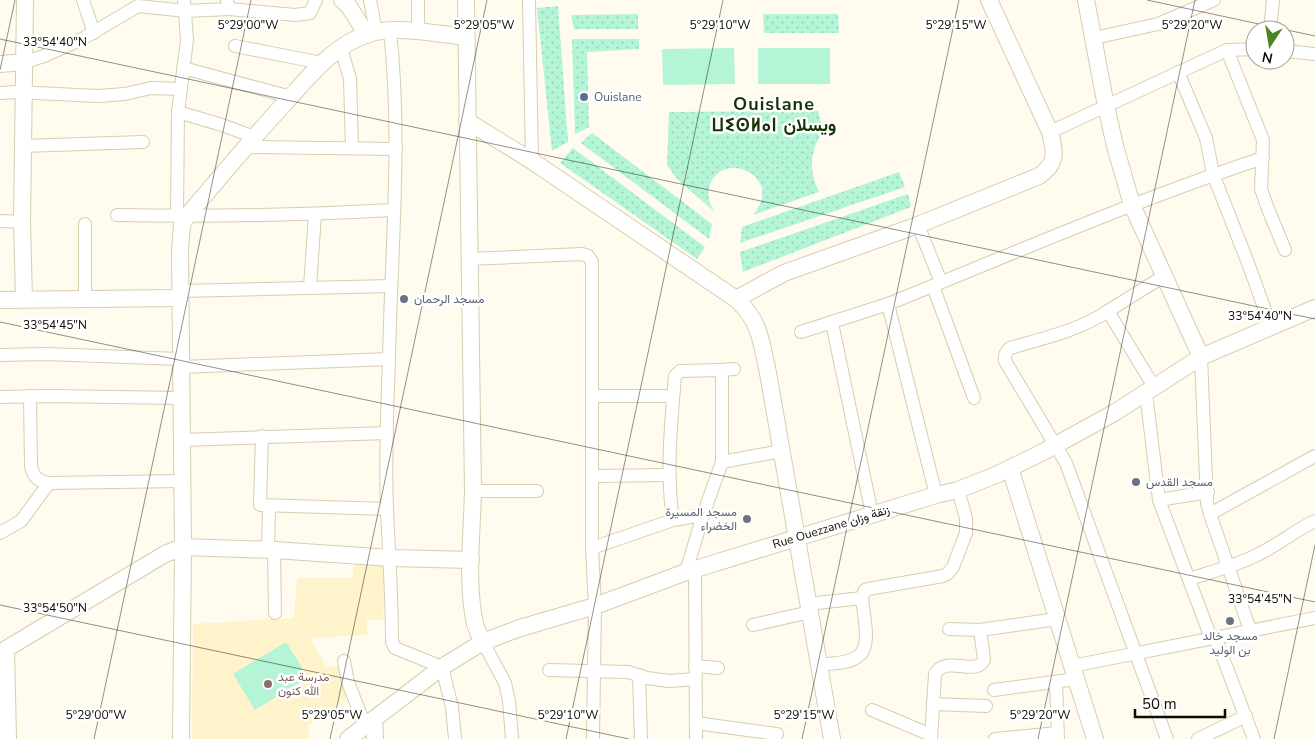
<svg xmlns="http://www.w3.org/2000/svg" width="1315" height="739" viewBox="0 0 1315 739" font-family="'Nunito Sans',Vazirmatn,'Noto Sans Tifinagh',sans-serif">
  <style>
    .built { fill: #fff3cb }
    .grass { fill: url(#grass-dots) }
    .park { fill: #b4f4d7 }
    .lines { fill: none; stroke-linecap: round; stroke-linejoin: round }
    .minor-casing { stroke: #d7ceae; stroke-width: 14 }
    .tertiary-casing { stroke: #d7ceae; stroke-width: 18 }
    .minor { stroke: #fff; stroke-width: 12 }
    .tertiary { stroke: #fff; stroke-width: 16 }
    .ticks { fill: none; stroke: #0f0c03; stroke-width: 1; stroke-opacity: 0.45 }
    .service-dot { fill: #5c6f8a; stroke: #fff; stroke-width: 2 }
    .worship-dot { fill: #6b7280; stroke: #fff; stroke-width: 2 }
    .education-dot { fill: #8d6e63; stroke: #fff; stroke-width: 2 }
    .labels { text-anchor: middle; stroke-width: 5; stroke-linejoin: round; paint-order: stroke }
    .service-label { font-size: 12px; fill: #4e5e75; stroke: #fff; text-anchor: start }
    .worship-label { font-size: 12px; fill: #5b616d; stroke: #fff; text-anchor: start }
    .street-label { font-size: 12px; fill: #0f0c03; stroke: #fff }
    .education-label { font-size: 12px; fill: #785e54; stroke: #fff; text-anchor: start }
    .district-label { font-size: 18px; font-weight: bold; letter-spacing: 1px; fill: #173304; stroke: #fff }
    .ticks-label { font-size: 12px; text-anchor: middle; fill: #0f0c03; stroke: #fff; stroke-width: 5; stroke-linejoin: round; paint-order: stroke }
  </style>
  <defs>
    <pattern id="grass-dots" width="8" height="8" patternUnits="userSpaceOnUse" patternTransform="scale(1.25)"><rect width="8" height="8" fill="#b4f4d7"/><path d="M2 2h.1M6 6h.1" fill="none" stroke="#9ad0b7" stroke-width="1.8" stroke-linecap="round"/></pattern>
  </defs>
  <rect width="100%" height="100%" fill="#fffbee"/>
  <!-- built -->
  <polygon class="built" points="354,561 386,564 383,620 367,620 367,635 310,638 327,667 340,666 350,696 308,726 309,739 192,739 193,624 294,618 297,578 353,578"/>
  <!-- grass -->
  <g class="grass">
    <polygon points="558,6 568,142 552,151 537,8"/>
    <polygon points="638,14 638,29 574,29 571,15"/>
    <polygon points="763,14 838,14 839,33 764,33"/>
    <polygon points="572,39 639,39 639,49 587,52 589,127 575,134"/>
    <path d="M818 111 823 130C810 152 808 169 819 192L753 215C787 176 719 147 709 188 707 197 710 206 716 213L677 179 667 165 669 112Z"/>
    <polygon points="592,133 712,224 709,239 581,143"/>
    <polygon points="573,148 705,247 697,259 560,163"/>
    <polygon points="899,172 905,187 740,243 742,227"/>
    <polygon points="908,194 911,207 743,272 740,252"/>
  </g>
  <!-- park -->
  <g class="park">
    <polygon points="734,48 735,84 663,85 662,49"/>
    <rect x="758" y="48" width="72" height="36"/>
    <polygon points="286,642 308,677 255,710 233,674"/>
  </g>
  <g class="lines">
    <defs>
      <g id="minor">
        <polyline points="83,0 94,33"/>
        <polyline points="370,0 376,32"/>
        <polyline points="529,0 532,161"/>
        <polyline points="229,9 295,15 310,13 316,0"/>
        <polyline points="1270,30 1273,0"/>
        <path d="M390 31C402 140 391 250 389 359 387 409 385 460 387 510 389 554 392 598 392 642L395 648 442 667 452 707 455 739"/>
        <polyline points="418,32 418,0"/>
        <polyline points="1094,38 1158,24 1214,0"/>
        <polyline points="235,46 322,63"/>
        <polyline points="341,48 350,79 352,148"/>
        <polyline points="1227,50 1263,140 1261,189 1268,209 1285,250"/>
        <polyline points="1285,51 1315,54"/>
        <polyline points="25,62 44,56 82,39 138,6 186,11 229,9 227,0"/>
        <polyline points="183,68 291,97"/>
        <polyline points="1178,72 1206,138 1213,174 1248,263 1271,327"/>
        <polyline points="0,93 16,92 98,96 125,94 151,88 181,89"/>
        <polyline points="178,112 222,125 254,137"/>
        <polyline points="1050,132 1227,50 1255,49"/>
        <polyline points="23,146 143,142"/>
        <polyline points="245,147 396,149"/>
        <path d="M117 215C209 217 301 215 393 210"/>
        <polyline points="177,216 178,112 187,40 184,0"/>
        <polyline points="0,221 22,222"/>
        <polyline points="85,224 85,299"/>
        <polyline points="918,225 941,282"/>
        <polyline points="469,259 582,254 588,256 592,262 592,548 595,606 593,739"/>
        <polyline points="933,286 974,398"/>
        <polyline points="310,287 315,214"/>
        <polyline points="180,291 391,286"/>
        <path d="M888 304C1012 254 1136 200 1263 158"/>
        <path d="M1108 311C1078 331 1044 338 1010 348 1006 352 1004 355 1005 361L1066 463 1167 739"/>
        <polyline points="832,323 872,514"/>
        <polyline points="801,332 888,304 936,495"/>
        <polyline points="0,355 46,354 180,359"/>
        <polyline points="1201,357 1207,503 1210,514 1250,630"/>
        <polyline points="181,367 389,359"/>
        <polyline points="734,369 722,370 722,462 781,451"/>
        <polyline points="1154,387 1108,311 1164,276"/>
        <polyline points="1146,393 1159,500 1211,638"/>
        <path d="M30 396 31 466C34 478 38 481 49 483L182 481"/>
        <polyline points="592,396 673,396"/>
        <polyline points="0,397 49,396 181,398"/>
        <polyline points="262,436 260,505 387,509"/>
        <polyline points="182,440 387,433"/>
        <polyline points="592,476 669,475"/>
        <polyline points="473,491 537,491"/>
        <polyline points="1159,500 1208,492"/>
        <polyline points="1210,514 1315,456"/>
        <polyline points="703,515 722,462"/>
        <path d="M673 520C666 473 671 423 675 376L680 371 722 370"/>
        <polyline points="0,533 21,521 49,483"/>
        <polyline points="592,548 673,520 703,515 686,572"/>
        <polyline points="268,550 269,506"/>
        <polyline points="274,550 275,613"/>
        <polyline points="695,569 696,739"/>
        <path d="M1189 579C1211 572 1234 566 1255 556 1275 547 1294 531 1315 521"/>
        <polyline points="862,598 865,590 868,589 943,576 947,574 953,567 966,533 966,518 958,490"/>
        <path d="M808 604 862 598C863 614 873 648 857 657 848 664 831 663 819 665"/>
        <polyline points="753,625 810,612"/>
        <polyline points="980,630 1057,619"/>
        <polyline points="1215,637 1254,739"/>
        <polyline points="483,642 505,683 509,701 512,739"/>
        <polyline points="344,661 348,682 365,726"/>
        <polyline points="695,666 718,668"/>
        <polyline points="1072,666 1315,618"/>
        <polyline points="549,670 628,672 647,678 669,681 695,679"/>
        <polyline points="639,675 641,739"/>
        <polyline points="1056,682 1058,739"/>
        <polyline points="994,690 1076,679"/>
        <polyline points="933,704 986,706"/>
        <polyline points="872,710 931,735"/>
        <polyline points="696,723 777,734"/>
        <path d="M931 739 935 674C946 654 978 678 984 659L980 630 949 629"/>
        <polyline points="995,739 1057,733"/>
        <polyline points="1198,739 1246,716"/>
      </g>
      <g id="tertiary">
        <polyline points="342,0 348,5 367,35"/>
        <path d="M466 0 473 491C472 535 466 582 475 624 477 630 480 637 483 642"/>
        <polyline points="1086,0 1106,106 1115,146 1132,205 1201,357"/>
        <polyline points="0,64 25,62"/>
        <path d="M467 121 532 161 736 299C761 322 761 342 768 373L832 739"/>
        <polyline points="24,299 22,222 25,0"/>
        <path d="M736 299 784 273 918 225 1039 176C1058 163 1055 152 1050 132L989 0"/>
        <polyline points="0,300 180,298"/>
        <polyline points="1010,468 1095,739"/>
        <polyline points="374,719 375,739"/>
        <polyline points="8,739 6,649 165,554 183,547 274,550 391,558 471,560"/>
        <path d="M181 739 183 547 180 251 182 225 187 216C219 178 250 141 284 104 308 78 333 45 368 34 396 25 437 34 466 37"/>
        <polyline points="348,739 442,667 483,642 520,628 595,606 686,572 936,495 958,490 996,475 1043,452 1114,413 1201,357 1315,308"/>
      </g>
    </defs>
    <!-- minor casing -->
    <use href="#minor" class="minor-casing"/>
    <!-- tertiary casing -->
    <use href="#tertiary" class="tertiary-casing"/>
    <!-- minor -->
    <use href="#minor" class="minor"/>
    <!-- tertiary -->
    <use href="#tertiary" class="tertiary"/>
  </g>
  <!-- ticks -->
  <path class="ticks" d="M1147 0 1315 36M0 39 1315 319M0 70 15 0M0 322 1315 602M0 605 629 739M94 739 251 0M330 739 487 0M566 739 723 0M802 739 959 0M1038 739 1195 0M1274 739 1315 545"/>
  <!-- markers -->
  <circle class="service-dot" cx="584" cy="97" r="5"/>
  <g class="worship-dot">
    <circle cx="404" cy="299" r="5"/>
    <circle cx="1136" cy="482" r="5"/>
    <circle cx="747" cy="519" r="5"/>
    <circle cx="1230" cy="621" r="5"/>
  </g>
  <circle class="education-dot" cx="268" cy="684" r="5"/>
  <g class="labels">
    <!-- service labels -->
    <g class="service-label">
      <text x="594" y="101">Ouislane</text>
    </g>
    <!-- worship labels -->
    <g class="worship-label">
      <text x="414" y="303">مسجد الرحمان</text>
      <text x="1146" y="486">مسجد القدس</text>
      <text x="737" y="516" text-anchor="end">مسجد المسيرة<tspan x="737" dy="14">الخضراء</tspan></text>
      <text x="1230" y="640" text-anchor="middle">مسجد خالد<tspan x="1230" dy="14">بن الوليد</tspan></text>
    </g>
    <!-- street labels -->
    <g class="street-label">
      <text transform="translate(831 527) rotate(-17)" y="4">Rue Ouezzane زنقة وزان</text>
    </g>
    <!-- education labels -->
    <g class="education-label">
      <text x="278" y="681">مدرسة عبد<tspan x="278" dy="14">الله كنون</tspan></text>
    </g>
    <!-- district labels -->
    <g class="district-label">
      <text x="774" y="110">Ouislane<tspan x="774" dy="21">ⵡⵉⵙⵍⴰⵏ ويسلان</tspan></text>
    </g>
  </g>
  <g class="ticks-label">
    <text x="248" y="29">5°29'00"W</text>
    <text x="484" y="29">5°29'05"W</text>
    <text x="720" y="29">5°29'10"W</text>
    <text x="956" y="29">5°29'15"W</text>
    <text x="1192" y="29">5°29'20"W</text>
    <text x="55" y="46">33°54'40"N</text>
    <text x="1260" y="320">33°54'40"N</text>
    <text x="55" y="329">33°54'45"N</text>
    <text x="1260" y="603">33°54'45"N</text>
    <text x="55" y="612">33°54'50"N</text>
    <text x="96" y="719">5°29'00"W</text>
    <text x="332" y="719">5°29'05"W</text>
    <text x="568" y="719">5°29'10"W</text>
    <text x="804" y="719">5°29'15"W</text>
    <text x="1040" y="719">5°29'20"W</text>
  </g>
  <!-- north arrow -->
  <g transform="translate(1270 45) rotate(192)"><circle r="24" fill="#ffffff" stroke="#9f9e9a"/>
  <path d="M0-4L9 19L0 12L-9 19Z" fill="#4b8623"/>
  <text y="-8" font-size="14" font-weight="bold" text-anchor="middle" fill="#0f0c03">N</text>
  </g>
  <!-- scale -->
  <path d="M1135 709v8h90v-8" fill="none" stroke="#0f0c03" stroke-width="2.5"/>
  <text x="1142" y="709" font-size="15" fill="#0f0c03" stroke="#ffffff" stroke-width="4" paint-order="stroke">50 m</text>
</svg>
